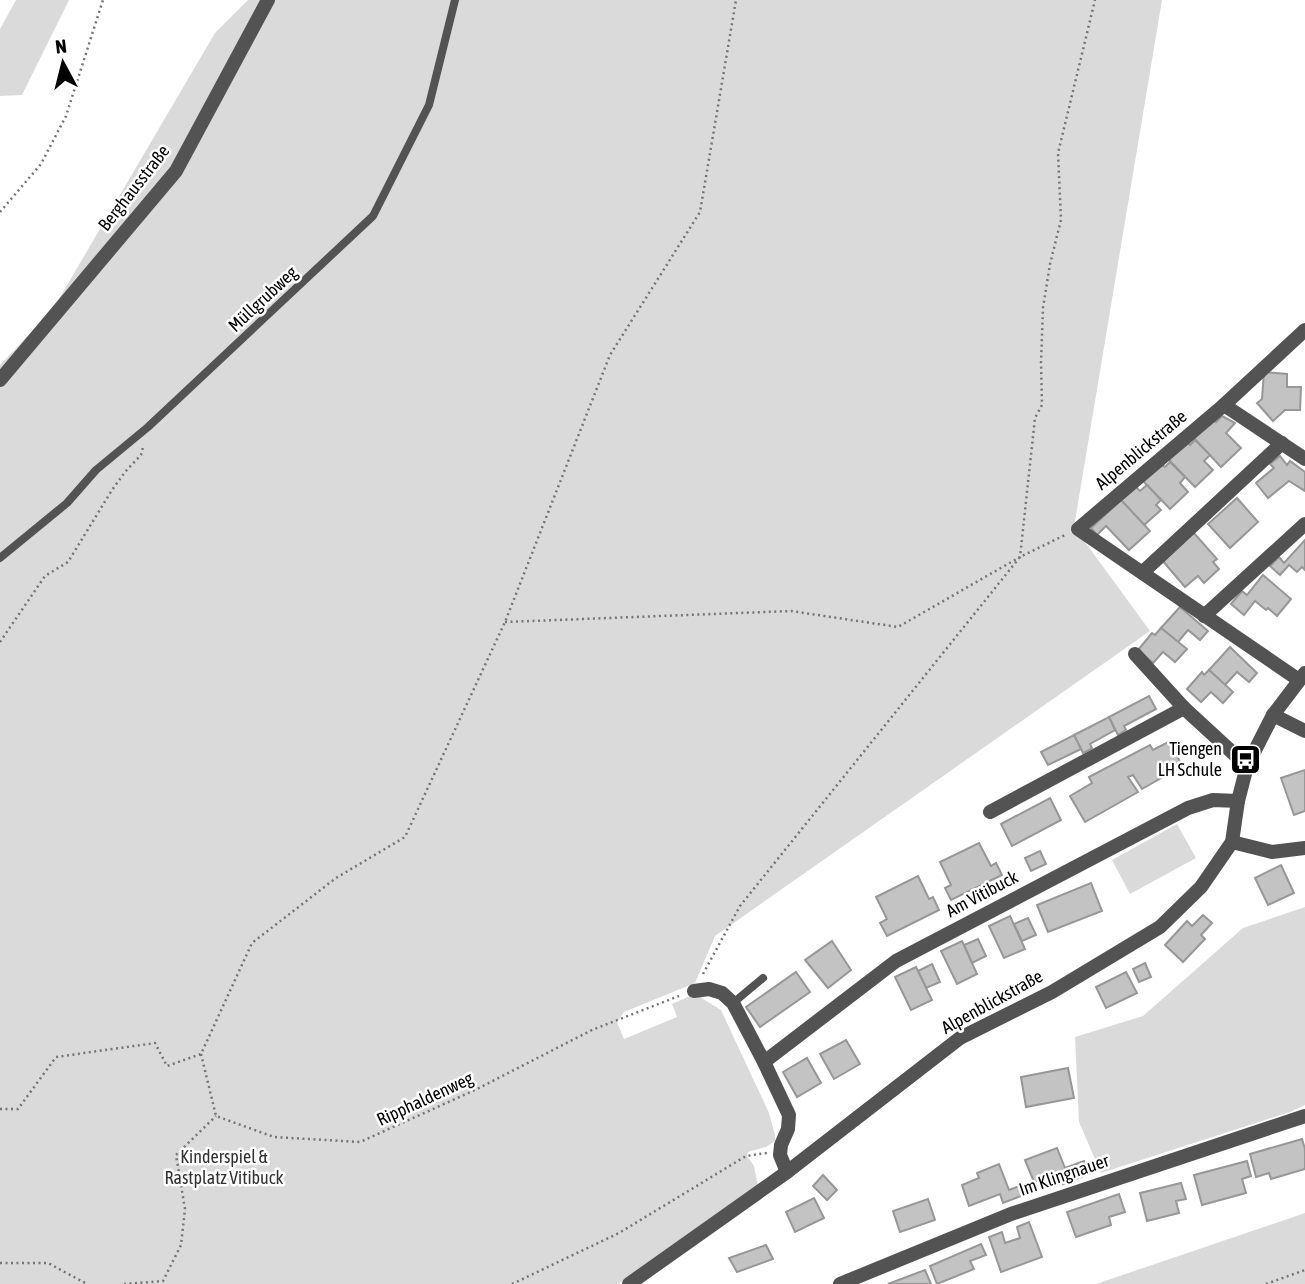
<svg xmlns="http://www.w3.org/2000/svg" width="1305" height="1284" viewBox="0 0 1305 1284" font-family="'Asap Condensed',sans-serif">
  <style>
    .green { fill: #dadada }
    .building { fill: #c3c3c3; stroke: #979797; stroke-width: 2 }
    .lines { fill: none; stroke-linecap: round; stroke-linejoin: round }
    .path { stroke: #757575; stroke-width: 2.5; stroke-dasharray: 2 3.5; stroke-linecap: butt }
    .lane { stroke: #535353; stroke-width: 8 }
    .street { stroke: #535353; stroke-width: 14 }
    .labels { text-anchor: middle; stroke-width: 5; stroke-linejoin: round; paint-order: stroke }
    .street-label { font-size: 18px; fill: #000; stroke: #fff }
    .poi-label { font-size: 18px; fill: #000; stroke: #fff; text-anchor: end }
    .park-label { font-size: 18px; fill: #313131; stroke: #fff }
  </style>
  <rect width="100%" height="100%" fill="#fff"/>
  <!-- green -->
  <g class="green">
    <polygon points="16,0 69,0 22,95 0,96 0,29"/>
    <polygon points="248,0 1162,0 1074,527 1150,631 715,936 695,983 624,1012 617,1022 624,1039 677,1017 672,1004 690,996 700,997 721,1010 769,1113 775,1135 775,1141 766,1147 748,1152 747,1156 754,1166 758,1186 618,1284 0,1284 0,365 53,309 215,33"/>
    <polygon points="1177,824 1196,858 1130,894 1112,860"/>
    <polygon points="1305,907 1305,1105 1290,1112 1101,1173 1079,1122 1075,1037 1143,1016 1243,928"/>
    <polygon points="1305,1213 1305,1284 1096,1284"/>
  </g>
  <!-- building -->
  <g class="building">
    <polygon points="1264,372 1287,374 1287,387 1301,387 1300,410 1285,410 1273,421 1257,403 1262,399"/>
    <polygon points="1222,416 1235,423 1226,433 1241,448 1221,467 1192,436 1214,420 1216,422"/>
    <polygon points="1195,440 1210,455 1204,461 1213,470 1195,487 1168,459 1186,441 1190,445"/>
    <polygon points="1280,456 1287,465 1290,461 1305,472 1305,491 1289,481 1268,498 1256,483 1274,468 1270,464"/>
    <polygon points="1170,462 1185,477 1180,483 1188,492 1170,509 1143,481 1161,464 1165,467"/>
    <polygon points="1147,485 1161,500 1156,505 1161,510 1144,525 1121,500 1136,487 1140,491"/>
    <polygon points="1237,498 1258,522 1230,548 1208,524"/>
    <polygon points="1121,500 1150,531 1129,550 1106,526 1097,535 1091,528"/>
    <polygon points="1193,532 1217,559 1213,562 1219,569 1204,583 1198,576 1185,587 1162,560"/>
    <polygon points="1305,540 1305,570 1302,567 1297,572 1289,565 1280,575 1270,566 1279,557 1284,563"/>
    <polygon points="1263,575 1291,599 1277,616 1268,608 1266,610 1255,601 1244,615 1231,604 1242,591 1247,595"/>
    <polygon points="1180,607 1208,631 1200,640 1188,630 1178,642 1161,628"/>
    <polygon points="1161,628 1187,649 1175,662 1163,652 1153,663 1138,650 1152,633 1155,635"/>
    <polygon points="1230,647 1257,673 1249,682 1237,672 1225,685 1209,670"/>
    <polygon points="1209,670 1233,692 1223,703 1211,692 1201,702 1187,689 1202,672 1204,675"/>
    <polygon points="1149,696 1156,709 1124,726 1126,730 1118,735 1109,717"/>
    <polygon points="1109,717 1115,730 1090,744 1092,748 1083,753 1074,735"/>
    <polygon points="1074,735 1081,749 1048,765 1041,752"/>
    <polygon points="1170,741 1182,766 1142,789 1133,775 1128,777 1138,792 1085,822 1070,796 1092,783 1089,777 1150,745 1153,750"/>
    <polygon points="1305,770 1305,811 1294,815 1281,778"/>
    <polygon points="1050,798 1061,820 1012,846 1001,824"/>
    <polygon points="979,843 991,866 996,863 1002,875 951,900 945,888 951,885 940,862"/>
    <polygon points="1040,851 1046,864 1031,871 1025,858"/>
    <polygon points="1281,865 1294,893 1268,905 1255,878"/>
    <polygon points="918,876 929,899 933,897 939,910 887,936 880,923 887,919 876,897"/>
    <polygon points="1091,883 1102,911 1048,932 1037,905"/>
    <polygon points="1203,915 1212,923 1201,935 1205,939 1183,962 1165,945 1187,921 1192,926"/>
    <polygon points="1010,916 1025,949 1004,958 989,926"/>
    <polygon points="1028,918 1036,935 1022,941 1014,924"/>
    <polygon points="978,939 986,956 972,963 964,945"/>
    <polygon points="832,941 851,970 828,988 805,960"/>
    <polygon points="962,941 977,974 957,984 941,951"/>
    <polygon points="1145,963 1151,977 1139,982 1133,969"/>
    <polygon points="932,964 940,982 926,988 918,971"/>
    <polygon points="916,967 932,1000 911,1010 895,977"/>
    <polygon points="796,972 810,992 760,1027 746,1007"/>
    <polygon points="1126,972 1137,993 1106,1008 1096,987"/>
    <polygon points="846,1040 860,1064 834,1079 820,1054"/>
    <polygon points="807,1058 821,1083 797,1097 783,1072"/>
    <polygon points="1068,1068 1074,1098 1026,1107 1021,1077"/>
    <polygon points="1302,1139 1305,1149 1305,1169 1271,1179 1269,1173 1256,1177 1250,1154"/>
    <polygon points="1057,1148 1065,1168 1084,1161 1089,1174 1063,1184 1058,1173 1034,1182 1025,1160"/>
    <polygon points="1247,1161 1251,1176 1242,1179 1246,1193 1202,1205 1194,1175"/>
    <polygon points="999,1164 1009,1190 1022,1185 1026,1194 1003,1203 1000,1194 969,1206 962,1185 979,1178 977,1173"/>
    <polygon points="823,1175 837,1190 827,1200 813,1186"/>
    <polygon points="1181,1183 1186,1199 1176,1201 1179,1213 1147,1221 1140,1193"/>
    <polygon points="1119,1194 1125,1212 1109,1217 1111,1225 1076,1237 1067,1212"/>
    <polygon points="814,1198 824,1218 795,1232 786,1212"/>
    <polygon points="928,1199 935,1220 900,1232 893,1211"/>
    <polygon points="1029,1222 1042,1257 1001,1272 989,1237 1002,1232 1005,1243 1020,1238 1017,1227"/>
    <polygon points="981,1244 986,1255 970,1261 974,1269 937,1284 930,1266"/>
    <polygon points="766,1245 773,1259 737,1272 729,1258"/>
    <polygon points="925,1270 931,1284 888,1284"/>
  </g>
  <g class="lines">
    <!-- path -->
    <g class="path">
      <polyline points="0,212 41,164 66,116 103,0"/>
      <polyline points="505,622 791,611 898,627 1020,557 1035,418 1042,405 1041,363 1043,308 1050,264 1061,220 1058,153 1095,0"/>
      <polyline points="0,642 45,576 68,562 112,490 125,472 141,455 143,447"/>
      <polyline points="703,974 740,906 1020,557 1065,535"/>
      <polyline points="201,1054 216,1116 274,1137 360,1142 475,1090 592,1030 679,996"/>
      <polyline points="0,1109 18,1109 56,1057 155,1043 167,1066 201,1054 252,943 336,878 405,837 505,622 610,355 700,212 736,0"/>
      <polyline points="0,1263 48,1263 87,1284"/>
      <polyline points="124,1284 163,1281 181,1245 185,1209 176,1155 216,1116"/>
      <polyline points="512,1284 619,1233 746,1156 767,1153"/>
      <polyline points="1266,1284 1305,1270"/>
    </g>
    <!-- lane -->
    <g class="lane">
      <polyline points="0,558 67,503 96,470 148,427 373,216 429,105 455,0"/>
      <polyline points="733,1003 763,978"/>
    </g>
    <!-- street -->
    <g class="street">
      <polyline points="0,380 176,171 268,0"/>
      <polyline points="1224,405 1305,459"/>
      <polyline points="1143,572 1282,443"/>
      <polyline points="1204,616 1305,524"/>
      <polyline points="1135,654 1184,708 1247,766"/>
      <polyline points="1299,680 1078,529 1224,405 1305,330"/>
      <polyline points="1273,715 1305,731"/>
      <polyline points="990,812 1184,708"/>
      <polyline points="1232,842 1272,852 1305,848"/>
      <polyline points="694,991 709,989 722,993 733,1003 764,1062 789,1115 788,1129 781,1145 780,1155 787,1172"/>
      <polyline points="764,1062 896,961 1188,808 1213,800 1238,801"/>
      <polyline points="629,1284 787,1172 960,1038 1052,992 1160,927 1201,887 1232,842 1238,801 1247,766 1273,715 1305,673"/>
      <polyline points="840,1284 1011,1214 1305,1116"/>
    </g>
  </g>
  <!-- icons -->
  <defs>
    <symbol id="bus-square" viewBox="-11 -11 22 22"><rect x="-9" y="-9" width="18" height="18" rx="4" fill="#000" stroke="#fff"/><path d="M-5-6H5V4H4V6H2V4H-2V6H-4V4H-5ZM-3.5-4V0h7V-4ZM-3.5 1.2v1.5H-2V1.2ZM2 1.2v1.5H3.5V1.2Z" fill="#fff"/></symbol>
  </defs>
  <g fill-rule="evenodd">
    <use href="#bus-square" x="1228" y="742" width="35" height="35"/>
  </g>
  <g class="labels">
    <!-- street labels -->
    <g class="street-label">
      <text transform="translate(134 188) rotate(-52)" y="6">Berghausstraße</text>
      <text transform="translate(263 299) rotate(-43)" y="6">Müllgrubweg</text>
      <text transform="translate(1141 450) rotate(-40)" y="6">Alpenblickstraße</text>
      <text transform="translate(982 894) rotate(-28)" y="6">Am Vitibuck</text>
      <text transform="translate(992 1002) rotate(-29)" y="6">Alpenblickstraße</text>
      <text transform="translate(425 1099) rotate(-25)" y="6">Ripphaldenweg</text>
      <text transform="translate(1064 1175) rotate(-19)" y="6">Im Klingnauer</text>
    </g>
    <!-- poi labels -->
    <g class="poi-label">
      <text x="1222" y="755">Tiengen<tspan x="1222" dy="21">LH Schule</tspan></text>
    </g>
    <!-- park labels -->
    <g class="park-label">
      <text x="224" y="1163">Kinderspiel &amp;<tspan x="224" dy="21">Rastplatz Vitibuck</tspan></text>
    </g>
  </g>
  <!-- north arrow -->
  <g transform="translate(63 63) rotate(353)" stroke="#ffffff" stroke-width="5" paint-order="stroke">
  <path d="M0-5L12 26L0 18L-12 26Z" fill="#000000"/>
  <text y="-10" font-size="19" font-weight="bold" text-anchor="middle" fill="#000000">N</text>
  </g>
</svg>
